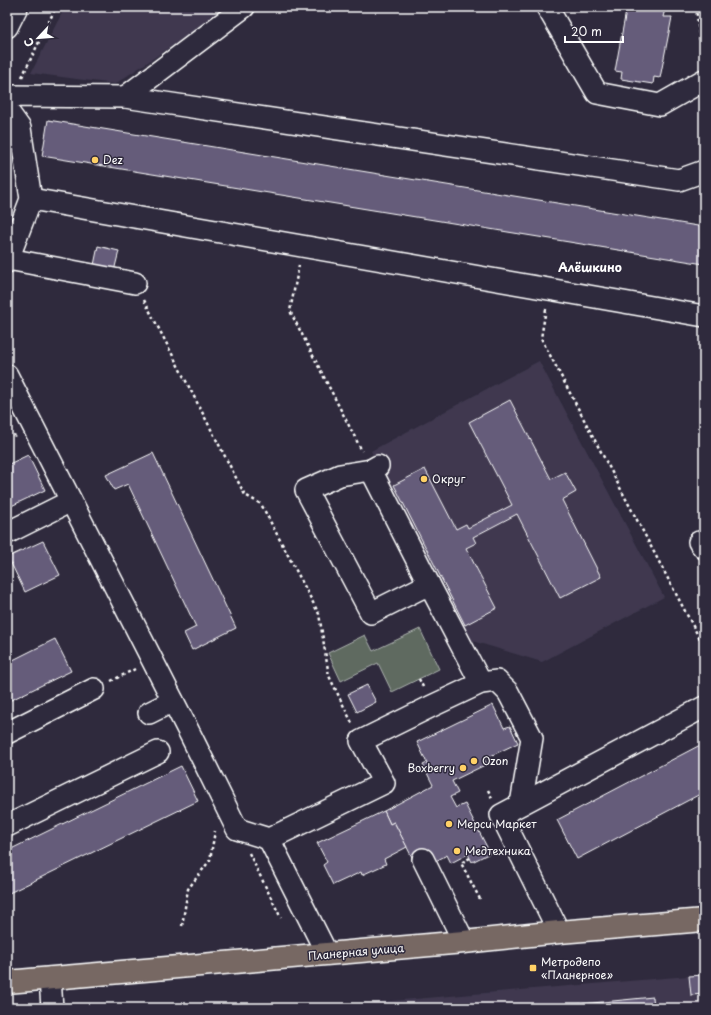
<svg xmlns="http://www.w3.org/2000/svg" width="711" height="1015" viewBox="0 0 711 1015" font-family="'Playpen Sans',sans-serif">
  <style>
    .built { fill: #3f394f }
    .green { fill: #5e6a60; stroke: #aeb4b0 }
    .building { fill: #655c7a; stroke: #fff }
    .lines { fill: none; stroke-linecap: round; stroke-linejoin: round }
    .minor-casing { stroke: #fff; stroke-width: 24 }
    .major-casing { stroke: #fff; stroke-width: 25 }
    .path { stroke: #fff; stroke-width: 2.5; stroke-dasharray: 3 3; stroke-linecap: butt }
    .minor { stroke: #2f2a3d; stroke-width: 21 }
    .major { stroke: #776864; stroke-width: 22 }
    .poi-dot { fill: #ffd166; stroke: #2f2a3d; stroke-width: 1.5 }
    .labels { text-anchor: middle; stroke-width: 3; stroke-linejoin: round; paint-order: stroke }
    .poi-label { font-size: 11px; fill: #fff; stroke: #2f2a3d; text-anchor: start }
    .street-label { font-size: 11px; fill: #fff; stroke: #2f2a3d }
    .neighbourhood-label { font-size: 12px; font-weight: bold; fill: #fff; stroke: #2f2a3d }
  </style>
  <rect width="100%" height="100%" fill="#2f2a3d"/>
  <filter id="ink" filterUnits="userSpaceOnUse"><feTurbulence type="fractalNoise" baseFrequency=".025" numOctaves="2"/><feDisplacementMap in="SourceGraphic" scale="8" xChannelSelector="R" yChannelSelector="G"/><feConvolveMatrix kernelMatrix="1 2 1 2 8 2 1 2 1" color-interpolation-filters="sRGB"/></filter>
  <g filter="url(#ink)">
    <!-- built -->
    <g class="built">
      <polygon points="65,7 211,7 217,16 115,84 31,73"/>
      <polygon points="539,361 664,597 542,662 469,640 371,451"/>
      <polygon points="704,975 704,1008 308,1008 689,976"/>
    </g>
    <!-- green -->
    <polygon class="green" points="420,629 439,669 392,692 378,663 341,681 328,653 365,635 373,651"/>
    <!-- building -->
    <g class="building">
      <polygon points="597,7 653,7 665,9 663,17 672,17 660,78 654,77 653,84 621,79 622,72 615,71 626,11"/>
      <polygon points="48,120 704,227 704,264 42,156"/>
      <polygon points="98,246 119,251 113,275 93,270"/>
      <polygon points="510,400 551,479 565,472 576,492 562,500 601,577 560,598 517,514 473,537 476,543 466,548 497,608 465,625 394,485 425,469 456,529 466,524 468,528 512,505 469,422"/>
      <polygon points="153,453 236,628 192,650 184,633 196,627 128,484 114,490 106,475"/>
      <polygon points="28,455 45,490 7,508 7,465"/>
      <polygon points="43,541 60,575 25,592 8,557"/>
      <polygon points="55,639 71,671 7,702 7,663"/>
      <polygon points="367,685 376,702 357,712 348,694"/>
      <polygon points="493,705 504,728 510,726 518,743 484,759 487,764 452,781 458,793 450,797 456,808 465,804 490,853 472,862 468,854 451,863 447,855 432,863 415,863 394,822 390,824 384,811 433,785 423,765 427,763 417,742"/>
      <polygon points="704,743 704,792 577,859 557,820"/>
      <polygon points="181,766 198,801 7,894 7,851"/>
      <polygon points="384,811 390,824 394,822 407,847 384,859 386,864 362,875 361,872 333,885 323,865 327,862 317,843"/>
      <polygon points="704,975 704,994 691,995 689,976"/>
      <polygon points="653,997 654,1008 541,1008 613,1001"/>
    </g>
    <g class="lines">
      <defs>
        <g id="minor">
          <polyline points="547,7 597,93 660,105 704,80"/>
          <polyline points="7,27 17,7"/>
          <polyline points="7,97 12,96 125,97 679,180 704,171"/>
          <polyline points="125,97 244,7"/>
          <polyline points="7,110 20,128 31,199 7,262"/>
          <polyline points="31,199 704,316"/>
          <polyline points="8,259 135,283"/>
          <polyline points="7,375 191,736 237,829 269,839 384,783 361,741 432,706 481,683 497,681 508,692 532,738 521,804"/>
          <polyline points="378,466 371,470 429,584 481,683"/>
          <polyline points="371,470 340,475 306,490 371,613 429,584"/>
          <polyline points="7,533 71,501"/>
          <polyline points="699,542 704,548"/>
          <polyline points="149,713 173,701"/>
          <polyline points="7,733 94,689"/>
          <polyline points="7,826 158,752"/>
          <polyline points="269,839 327,954"/>
          <polyline points="423,859 464,942"/>
          <polyline points="559,932 501,815 704,707"/>
          <polyline points="50,978 52,1008"/>
        </g>
        <polyline id="major" points="7,982 464,942 559,932 704,920"/>
      </defs>
      <!-- minor casing -->
      <use href="#minor" class="minor-casing"/>
      <!-- major casing -->
      <use href="#major" class="major-casing"/>
      <!-- path -->
      <g class="path">
        <polyline points="696,7 700,42 704,53"/>
        <polyline points="22,77 56,7"/>
        <polyline points="299,265 290,311 362,451"/>
        <polyline points="144,300 245,495 261,504 319,614 329,676 352,723"/>
        <polyline points="546,309 541,338 704,647"/>
        <polyline points="7,433 16,436"/>
        <polyline points="419,679 424,689"/>
        <polyline points="111,681 135,669"/>
        <polyline points="488,790 492,798"/>
        <polyline points="249,853 281,918"/>
        <polyline points="470,858 461,863 481,901"/>
        <polyline points="182,926 188,889 210,860 215,831"/>
      </g>
      <!-- minor -->
      <use href="#minor" class="minor"/>
      <!-- major -->
      <use href="#major" class="major"/>
    </g>
  </g>
  <!-- markers -->
  <g class="poi-dot">
    <circle cx="95" cy="160" r="4"/>
    <circle cx="424" cy="479" r="4"/>
    <circle cx="474" cy="761" r="4"/>
    <circle cx="463" cy="768" r="4"/>
    <circle cx="449" cy="824" r="4"/>
    <circle cx="457" cy="851" r="4"/>
    <rect x="529" y="964" width="8" height="8" rx="2"/>
  </g>
  <g class="labels">
    <!-- poi labels -->
    <g class="poi-label">
      <text x="103" y="164">Dez</text>
      <text x="432" y="483">Округ</text>
      <text x="482" y="765">Ozon</text>
      <text x="455" y="772" text-anchor="end">Boxberry</text>
      <text x="457" y="828">Мерси Маркет</text>
      <text x="465" y="855">Медтехника</text>
      <text x="541" y="966">Метродепо<tspan x="541" dy="13">«Планерное»</tspan></text>
    </g>
    <!-- street labels -->
    <g class="street-label">
      <text transform="translate(356 952) rotate(-5)" y="4">Планерная улица</text>
    </g>
    <!-- neighbourhood labels -->
    <g class="neighbourhood-label">
      <text x="590" y="272">Алёшкино</text>
    </g>
  </g>
  <!-- margin -->
  <rect width="711" height="1015" fill="none" stroke="#2f2a3d" stroke-width="24"/>
  <rect x="12" y="12" width="687" height="991" fill="none" stroke="#fff" stroke-width="1.5" filter="url(#ink)"/>
  <!-- north arrow -->
  <g transform="translate(38 38) rotate(244)" stroke="#2f2a3d" stroke-width="3" paint-order="stroke">
  <path d="M0-3L7 15L0 10L-7 15Z" fill="#ffffff"/>
  <text y="-6" font-size="11" font-weight="bold" text-anchor="middle" fill="#ffffff">С</text>
  </g>
  <!-- scale -->
  <path d="M565 36v6h58v-6" fill="none" stroke="#ffffff" stroke-width="2"/>
  <text x="571" y="36" font-size="12" fill="#ffffff" stroke="#2f2a3d" stroke-width="3" paint-order="stroke">20 m</text>
</svg>
